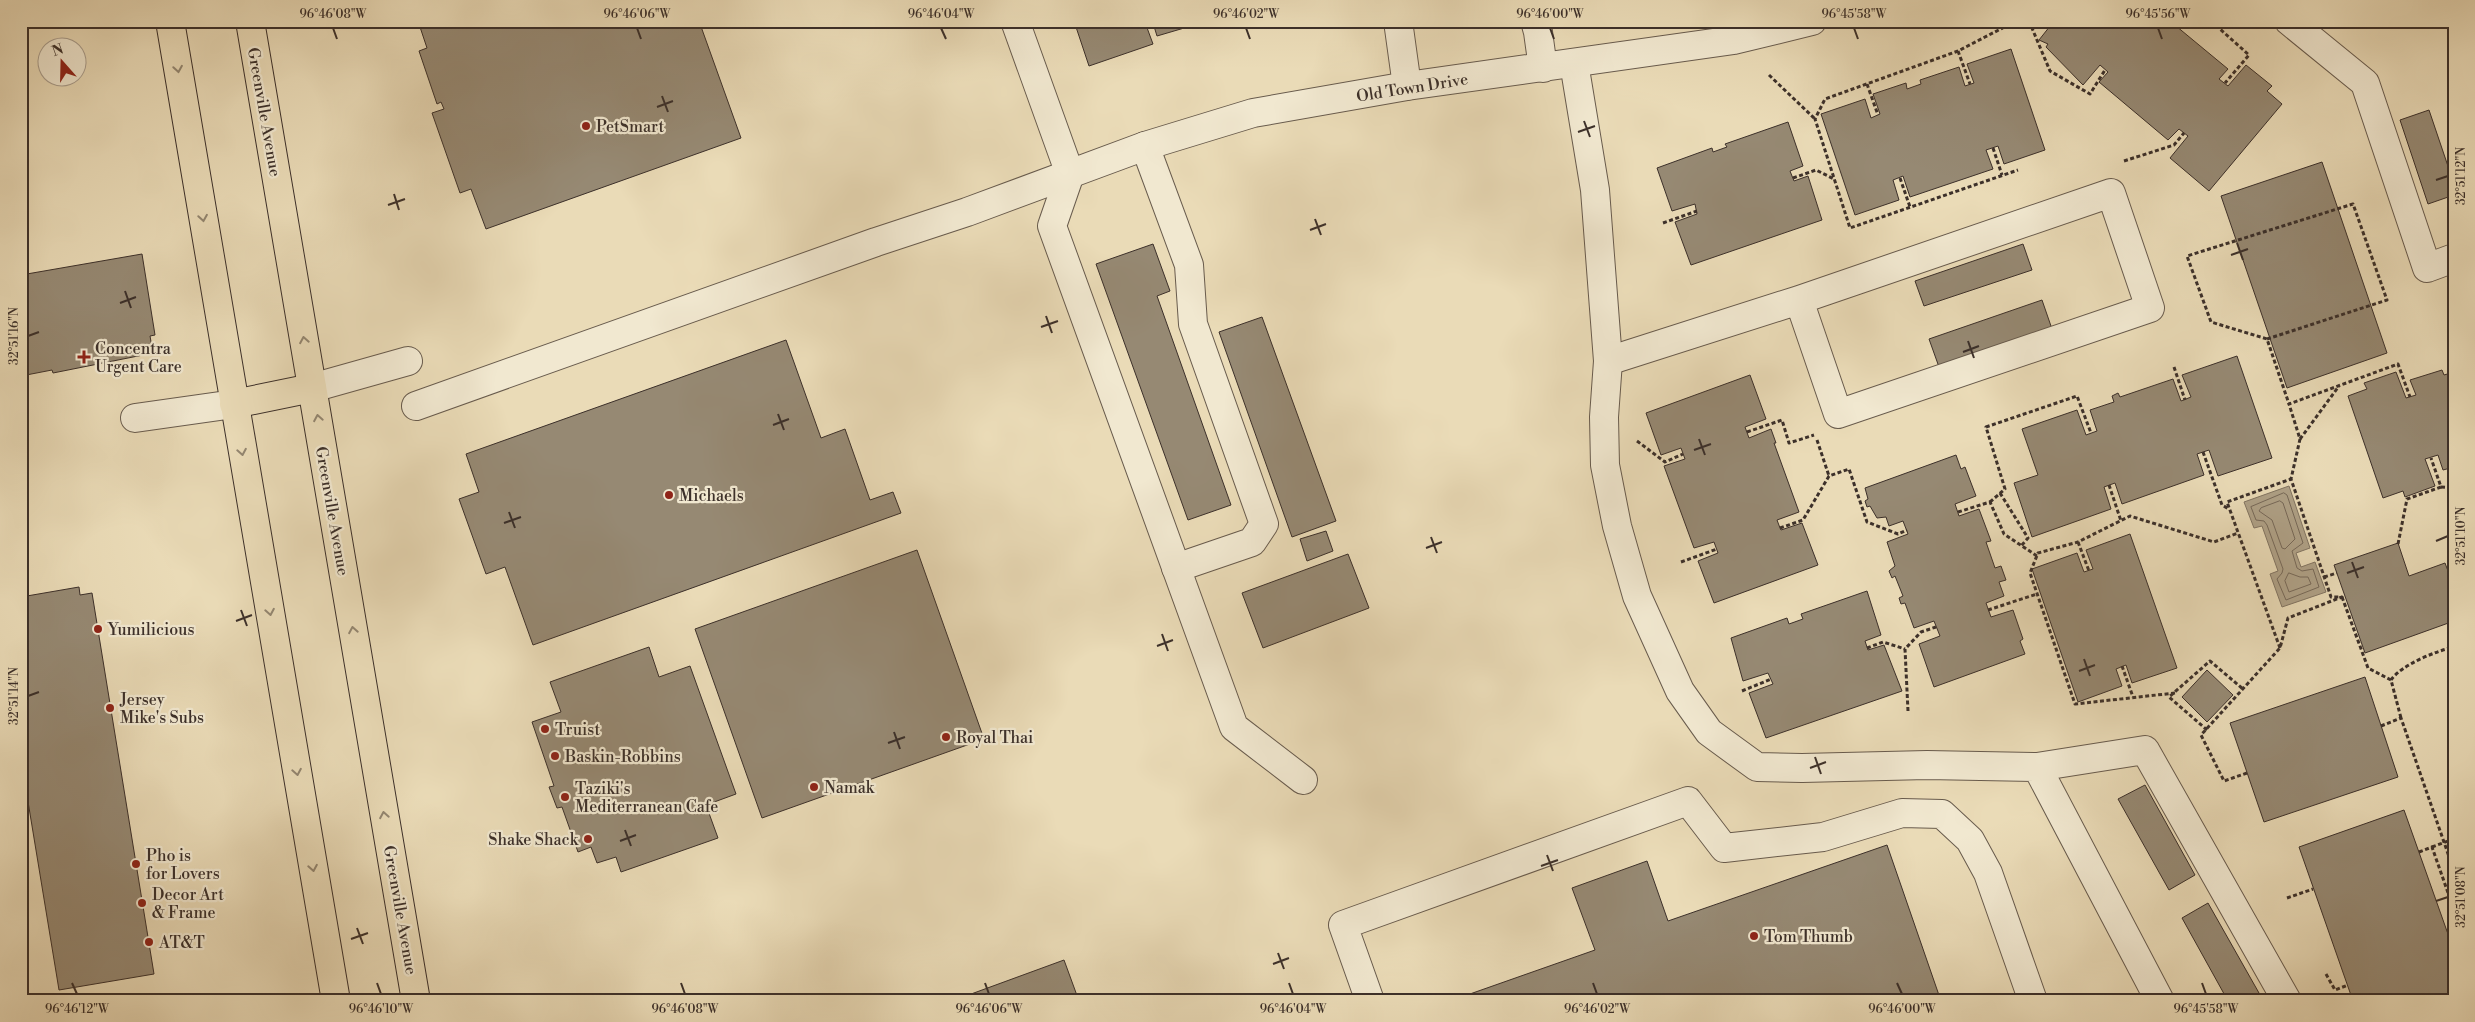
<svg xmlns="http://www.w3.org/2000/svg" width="2475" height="1022" viewBox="0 0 2475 1022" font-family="'Libre Bodoni',serif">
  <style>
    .water { fill: #afa187; stroke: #817462 }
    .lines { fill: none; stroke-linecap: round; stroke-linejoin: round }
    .shore { stroke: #766858; stroke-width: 1 }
    .building { fill: #968973; stroke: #3c302a }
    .minor-casing { stroke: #685b4d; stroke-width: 30 }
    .major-casing { stroke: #3c302a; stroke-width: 30 }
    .path { stroke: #3c302a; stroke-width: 3; stroke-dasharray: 4 2.5; stroke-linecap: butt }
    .minor { stroke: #f1e8d0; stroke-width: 28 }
    .major { stroke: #eadbb7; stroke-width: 28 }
    .tram { stroke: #3c302a; stroke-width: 1 }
    .oneway { stroke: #938670 }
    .ticks { fill: none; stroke: #3c302a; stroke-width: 2 }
    .poi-dot { fill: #8f2418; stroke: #f1e8d0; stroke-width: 2 }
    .labels { text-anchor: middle; stroke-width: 4.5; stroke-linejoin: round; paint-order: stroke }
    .street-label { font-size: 16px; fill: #3c302a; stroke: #f1e8d0 }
    .poi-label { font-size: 16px; fill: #3c302a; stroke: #f1e8d0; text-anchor: start }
    .neatline { fill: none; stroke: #3c302a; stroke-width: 2 }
    .ticks-label { font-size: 12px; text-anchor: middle; fill: #3c302a }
  </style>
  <rect width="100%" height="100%" fill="#eadbb7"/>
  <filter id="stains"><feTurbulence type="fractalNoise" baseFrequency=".004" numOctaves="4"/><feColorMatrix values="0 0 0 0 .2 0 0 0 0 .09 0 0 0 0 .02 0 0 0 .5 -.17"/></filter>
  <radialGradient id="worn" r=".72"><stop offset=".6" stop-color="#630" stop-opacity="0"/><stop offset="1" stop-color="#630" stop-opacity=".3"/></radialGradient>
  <!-- water -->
  <polygon class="water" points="2289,486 2310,548 2296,553 2301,567 2315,562 2326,592 2282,607 2270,574 2278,571 2262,526 2254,528 2244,502"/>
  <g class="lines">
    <!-- shore -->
    <g class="shore">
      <polygon points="2284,493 2287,495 2303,543 2292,551 2297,568 2302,571 2313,569 2319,587 2286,600 2277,579 2282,573 2283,569 2267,525 2264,521 2256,520 2251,507"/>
      <polygon points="2280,501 2283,503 2295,539 2285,549 2282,548 2272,520 2259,511 2261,508"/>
      <polygon points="2289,573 2300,577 2308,577 2311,584 2289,592 2285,581"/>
    </g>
  </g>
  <!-- building -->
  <g class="building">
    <polygon points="418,21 699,21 741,138 486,229 471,189 460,193 432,113 444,109 441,102 437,104 419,51 427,48"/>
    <polygon points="1074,21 1208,21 1157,36 1153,23 1146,25 1153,44 1089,66"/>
    <polygon points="2054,21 2170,21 2228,69 2219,79 2228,86 2246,65 2272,86 2267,91 2282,104 2209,191 2170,158 2188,136 2179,129 2168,140 2099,82 2108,72 2100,65 2083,85 2046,47 2048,44 2039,40"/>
    <polygon points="2011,49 2045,150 2004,164 1998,146 1986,150 1993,169 1910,197 1903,176 1893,180 1899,200 1855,215 1821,114 1865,99 1871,118 1880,114 1873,94 1906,83 1907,89 1921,84 1920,80 1959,67 1965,86 1974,83 1967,64"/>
    <polygon points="2429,110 2454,184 2454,195 2428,204 2400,120"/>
    <polygon points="1788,122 1803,166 1790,171 1794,181 1808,176 1822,220 1691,265 1675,222 1697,214 1695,204 1672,211 1657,168 1712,148 1713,152 1727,147 1725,144"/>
    <polygon points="2322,162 2387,353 2287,388 2221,196"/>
    <polygon points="1153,244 1170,291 1157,296 1231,505 1188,520 1096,264"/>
    <polygon points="2023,244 2032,270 1924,306 1915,281"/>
    <polygon points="142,254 155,335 150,336 153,353 53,373 52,370 21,376 21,275"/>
    <polygon points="2042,300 2052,329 1939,367 1929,339"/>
    <polygon points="1262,317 1336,521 1292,537 1219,332"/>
    <polygon points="786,340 821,438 845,429 870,500 893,492 901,513 533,645 505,567 486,574 459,499 479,492 466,454"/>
    <polygon points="2237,356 2272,458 2218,476 2209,450 2197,454 2204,475 2122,504 2115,483 2104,487 2111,509 2032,537 2014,483 2038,475 2022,429 2077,410 2086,435 2097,431 2090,410 2114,402 2112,396 2118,393 2120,397 2173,379 2181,401 2191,397 2182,375"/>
    <polygon points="2442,370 2444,375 2454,372 2454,467 2443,470 2438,455 2425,459 2435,486 2405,497 2403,491 2383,498 2348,396 2367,389 2364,383 2396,372 2406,398 2416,395 2410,380"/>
    <polygon points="1750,375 1766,419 1745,427 1749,438 1771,429 1776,443 1774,443 1799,512 1777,520 1780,528 1781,530 1802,523 1818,565 1714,603 1698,561 1718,553 1714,542 1694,548 1664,466 1685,459 1681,448 1661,455 1646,413"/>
    <polygon points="1956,455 1961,469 1965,467 1976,496 1955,504 1959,516 1979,509 1991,541 1986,542 1995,568 2001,566 2006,580 1999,582 2004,596 1986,603 1991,617 2013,610 2023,639 2020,641 2025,654 1934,687 1919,644 1940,636 1934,621 1914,628 1905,603 1901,604 1899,598 1903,596 1895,576 1892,578 1889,571 1895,566 1887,542 1908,534 1903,521 1889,526 1886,517 1877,518 1870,506 1867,507 1865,501 1868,499 1865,488"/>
    <polygon points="1326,531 1333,551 1307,561 1300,539"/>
    <polygon points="2130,534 2177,668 2132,683 2126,665 2116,669 2122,686 2078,702 2032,569 2077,553 2084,572 2093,569 2086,550"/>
    <polygon points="2398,543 2409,576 2445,563 2454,587 2454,621 2365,653 2334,565"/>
    <polygon points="917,550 984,739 762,818 695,629"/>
    <polygon points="1348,554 1369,608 1263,648 1242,593"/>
    <polygon points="79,587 80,595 92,593 154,974 59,990 21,759 21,597"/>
    <polygon points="1867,591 1881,635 1865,641 1868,650 1884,645 1902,691 1766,738 1749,693 1773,684 1768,673 1743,681 1731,638 1787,618 1789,624 1803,619 1801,614"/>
    <polygon points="649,647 659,677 690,666 736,794 706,805 718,838 621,872 616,857 597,863 591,847 578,852 562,807 557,808 549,787 554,786 532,722 561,712 550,682"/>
    <polygon points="2207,670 2233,695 2207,722 2182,697"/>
    <polygon points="2365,677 2398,777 2264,822 2230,723"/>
    <polygon points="2145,785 2195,875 2169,890 2118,799"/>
    <polygon points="2404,810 2454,951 2454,1001 2353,1001 2299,847"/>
    <polygon points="1887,845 1941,1001 1450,1001 1595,950 1572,888 1647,861 1668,921"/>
    <polygon points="2208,903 2259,993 2246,1001 2228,1001 2182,918"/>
    <polygon points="1064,960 1079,1001 952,1001"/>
  </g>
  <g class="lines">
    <defs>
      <g id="minor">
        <polyline points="1015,21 1070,174 1052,226 1234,727 1303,780"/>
        <polyline points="1398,21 1407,86"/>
        <polyline points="1535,21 1538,32 1543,68"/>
        <polyline points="2289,21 2365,83 2427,268 2454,258"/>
        <polyline points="1574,63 1595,190 1608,361 1604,417 1605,465 1617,526 1637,596 1680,691 1709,732 1757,767 1802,768 1927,765 2037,767 2160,1001"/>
        <polyline points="1145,146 1189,265 1193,324 1264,524 1252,542 1176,568"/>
        <polyline points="1608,361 1799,300 2111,193 2150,308 1838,414 1799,300"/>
        <polyline points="312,388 408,361"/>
        <polyline points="416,406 876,242 967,212 1145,146 1253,113 1407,86 1734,40 1812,21"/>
        <polyline points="135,418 234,404"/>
        <polyline points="2037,767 2145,750 2287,1001"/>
        <polyline points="1370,1001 1343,925 1688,801 1724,848 1823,837 1902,813 1942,814 1970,840 1988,873 2033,1001"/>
      </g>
      <g id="major">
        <polyline points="170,21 336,1001"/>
        <polyline points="250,21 416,1001"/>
        <polyline points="234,404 312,388"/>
      </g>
    </defs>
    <!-- minor casing -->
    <use href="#minor" class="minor-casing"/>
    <!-- major casing -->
    <use href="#major" class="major-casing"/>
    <!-- path -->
    <g class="path">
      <polyline points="2016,21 1958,51 1825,99 1815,119 1850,228 2018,170"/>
      <polyline points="2029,21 2050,71 2090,94 2105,70"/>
      <polyline points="2211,21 2249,55 2225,83"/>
      <polyline points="1958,51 1970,84"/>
      <polyline points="1769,75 1815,119"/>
      <polyline points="1867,84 1878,115"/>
      <polyline points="1993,148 2002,175"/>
      <polyline points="2124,161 2174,145 2184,133"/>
      <polyline points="1793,178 1816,170 1834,179"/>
      <polyline points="1900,178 1910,207"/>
      <polyline points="1663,223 1697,211"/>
      <polyline points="2267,339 2387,300 2353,204 2187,256 2211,322 2267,339 2289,404"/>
      <polyline points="2174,367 2185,400"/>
      <polyline points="1747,432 1782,420 1789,443 1814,435"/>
      <polyline points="2300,439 2339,386"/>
      <polyline points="1817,440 1829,476"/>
      <polyline points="1637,441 1665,462 1683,454"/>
      <polyline points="2203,452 2222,505 2229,509"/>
      <polyline points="2109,485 2121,521"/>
      <polyline points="2441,487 2454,488"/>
      <polyline points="2000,493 2028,538 2021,546"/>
      <polyline points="1990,502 2005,489 1986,427 2077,396 2091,433"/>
      <polyline points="1958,512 1990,502 2004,534 2037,556"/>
      <polyline points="1780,528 1803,520 1829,476 1849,469 1867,522 1898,534 1907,530"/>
      <polyline points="2078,542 2089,571"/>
      <polyline points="2398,544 2407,499 2441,487 2431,458"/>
      <polyline points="1681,562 1717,549"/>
      <polyline points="2324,577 2337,573"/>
      <polyline points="2342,597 2368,668 2391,680 2401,718"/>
      <polyline points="1988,610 2037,594"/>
      <polyline points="1867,648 1883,642 1905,649"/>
      <polyline points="2280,648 2227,502 2291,479"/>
      <polyline points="2122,666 2133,697"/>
      <path d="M2391 680C2401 665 2436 651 2454 647"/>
      <polyline points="1742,691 1771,679"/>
      <polyline points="2175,693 2075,704 2030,573 2038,553 2078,542 2130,516 2214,542 2238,533"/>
      <polyline points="1908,711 1905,649 1921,632 1936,627"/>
      <polyline points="2381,726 2401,718 2454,871"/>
      <polyline points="2207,730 2169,697 2210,661 2243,689"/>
      <polyline points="2247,773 2224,781 2201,735 2280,648 2288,618 2342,597 2331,597 2291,479 2300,439 2289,404 2398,364 2410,397"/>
      <polyline points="2432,847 2448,841"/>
      <polyline points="2419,852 2432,847 2454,910"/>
      <polyline points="2287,898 2313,889"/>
      <polyline points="2453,949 2454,949"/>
      <polyline points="2326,974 2335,990 2348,985"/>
    </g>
    <!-- minor -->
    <use href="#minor" class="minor"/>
    <!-- major -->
    <use href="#major" class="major"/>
    <!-- tram -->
    <polyline class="tram" points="21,951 29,1001"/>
  </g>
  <!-- one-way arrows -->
  <defs><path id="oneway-chevron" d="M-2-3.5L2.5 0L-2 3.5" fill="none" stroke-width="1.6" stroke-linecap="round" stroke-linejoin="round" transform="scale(1.25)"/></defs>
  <g class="oneway">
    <use href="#oneway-chevron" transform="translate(178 69) rotate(81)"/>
    <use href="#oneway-chevron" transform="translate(203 218) rotate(81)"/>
    <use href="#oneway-chevron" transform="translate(304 340) rotate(-100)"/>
    <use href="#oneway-chevron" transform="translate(318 418) rotate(-100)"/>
    <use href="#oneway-chevron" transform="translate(242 452) rotate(80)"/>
    <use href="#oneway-chevron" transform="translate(270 612) rotate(80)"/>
    <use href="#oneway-chevron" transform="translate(353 630) rotate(-100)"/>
    <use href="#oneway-chevron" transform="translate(297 772) rotate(80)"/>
    <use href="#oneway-chevron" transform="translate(384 815) rotate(-100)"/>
    <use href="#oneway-chevron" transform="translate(313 868) rotate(80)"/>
  </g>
  <!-- ticks -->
  <path class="ticks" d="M333 28 337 39M637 28 641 39M941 28 946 39M1246 28 1250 39M1550 28 1554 39M1854 28 1858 39M2158 28 2162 39M662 96 668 112M657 107 673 101M1584 121 1590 137M1578 132 1595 126M2436 180 2448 176M394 194 399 210M388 205 405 199M1315 219 1321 235M1310 230 1326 224M2237 243 2243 260M2231 255 2248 249M125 291 131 308M120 303 136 297M1046 316 1052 333M1041 327 1058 321M28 336 39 332M1968 341 1974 358M1963 352 1979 346M778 414 784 430M773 425 789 419M1699 439 1705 455M1694 450 1711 444M509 512 515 528M504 523 521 517M1431 537 1437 553M2436 541 2448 536M1426 548 1442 542M2352 562 2358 578M2347 573 2364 567M241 610 247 626M236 621 252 615M1162 634 1168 651M1157 646 1173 640M2084 659 2090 676M2079 671 2095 665M28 696 39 692M894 732 900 749M888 743 905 737M1815 757 1821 774M1810 768 1826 762M625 830 631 846M620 841 636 835M1547 855 1553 871M1541 866 1558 860M2436 901 2448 897M357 928 363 944M351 939 368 933M1278 953 1284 969M1273 964 1289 958M72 983 77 994M377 983 381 994M681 983 685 994M985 983 989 994M1289 983 1293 994M1593 983 1597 994M1897 983 1902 994M2202 983 2206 994"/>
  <!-- markers -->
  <g class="poi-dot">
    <circle cx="586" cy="126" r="5"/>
    <path d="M81.5 349.5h5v5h5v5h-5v5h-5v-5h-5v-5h5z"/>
    <circle cx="669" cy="495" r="5"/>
    <circle cx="98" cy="629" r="5"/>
    <circle cx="110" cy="708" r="5"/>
    <circle cx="545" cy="729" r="5"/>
    <circle cx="946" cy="737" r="5"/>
    <circle cx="555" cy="756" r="5"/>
    <circle cx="814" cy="787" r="5"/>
    <circle cx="565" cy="797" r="5"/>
    <circle cx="588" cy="839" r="5"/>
    <circle cx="136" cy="864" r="5"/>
    <circle cx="142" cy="903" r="5"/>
    <circle cx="1754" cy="936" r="5"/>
    <circle cx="149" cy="942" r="5"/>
  </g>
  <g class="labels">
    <!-- street labels -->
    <g class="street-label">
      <text transform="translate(1412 87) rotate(-9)" y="6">Old Town Drive</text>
      <text transform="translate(265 112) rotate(80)" y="6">Greenville Avenue</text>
      <text transform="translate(333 511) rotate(80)" y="6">Greenville Avenue</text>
      <text transform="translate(401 910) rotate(80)" y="6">Greenville Avenue</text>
    </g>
    <!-- poi labels -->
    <g class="poi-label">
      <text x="596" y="132">PetSmart</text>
      <text x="95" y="354">Concentra<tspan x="95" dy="18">Urgent Care</tspan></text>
      <text x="679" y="501">Michaels</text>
      <text x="108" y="635">Yumilicious</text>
      <text x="120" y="705">Jersey<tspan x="120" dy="18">Mike's Subs</tspan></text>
      <text x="555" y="735">Truist</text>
      <text x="956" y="743">Royal Thai</text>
      <text x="565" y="762">Baskin-Robbins</text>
      <text x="824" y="793">Namak</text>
      <text x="575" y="794">Taziki's<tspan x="575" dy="18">Mediterranean Cafe</tspan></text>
      <text x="578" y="845" text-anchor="end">Shake Shack</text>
      <text x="146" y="861">Pho is<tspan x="146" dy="18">for Lovers</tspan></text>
      <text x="152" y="900">Decor Art<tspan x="152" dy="18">&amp; Frame</tspan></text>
      <text x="1764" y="942">Tom Thumb</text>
      <text x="159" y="948">AT&amp;T</text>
    </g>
  </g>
  <!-- margin -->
  <rect width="2475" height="1022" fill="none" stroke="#eadbb7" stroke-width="55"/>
  <!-- north arrow -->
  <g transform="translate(62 62) rotate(340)"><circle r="24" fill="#f1e8d0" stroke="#a99e8e"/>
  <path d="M0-4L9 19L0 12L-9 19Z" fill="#8f2418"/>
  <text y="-8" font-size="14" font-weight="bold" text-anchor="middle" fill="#3c302a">N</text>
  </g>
  <rect x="28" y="28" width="2420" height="966" class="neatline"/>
  <g class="ticks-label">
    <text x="333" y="18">96°46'08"W</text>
    <text x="637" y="18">96°46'06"W</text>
    <text x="941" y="18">96°46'04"W</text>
    <text x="1246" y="18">96°46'02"W</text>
    <text x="1550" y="18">96°46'00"W</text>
    <text x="1854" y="18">96°45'58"W</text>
    <text x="2158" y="18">96°45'56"W</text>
    <text transform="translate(2461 176) rotate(-90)" y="4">32°51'12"N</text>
    <text transform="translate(14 336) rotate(-90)" y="4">32°51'16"N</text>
    <text transform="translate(2461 536) rotate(-90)" y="4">32°51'10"N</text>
    <text transform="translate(14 696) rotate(-90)" y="4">32°51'14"N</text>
    <text transform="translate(2461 897) rotate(-90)" y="4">32°51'08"N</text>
    <text x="77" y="1013">96°46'12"W</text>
    <text x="381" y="1013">96°46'10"W</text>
    <text x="685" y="1013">96°46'08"W</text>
    <text x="989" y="1013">96°46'06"W</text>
    <text x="1293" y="1013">96°46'04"W</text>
    <text x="1597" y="1013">96°46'02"W</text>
    <text x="1902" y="1013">96°46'00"W</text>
    <text x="2206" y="1013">96°45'58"W</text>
  </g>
  <rect width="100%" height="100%" filter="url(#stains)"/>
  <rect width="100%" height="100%" fill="url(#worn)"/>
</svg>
